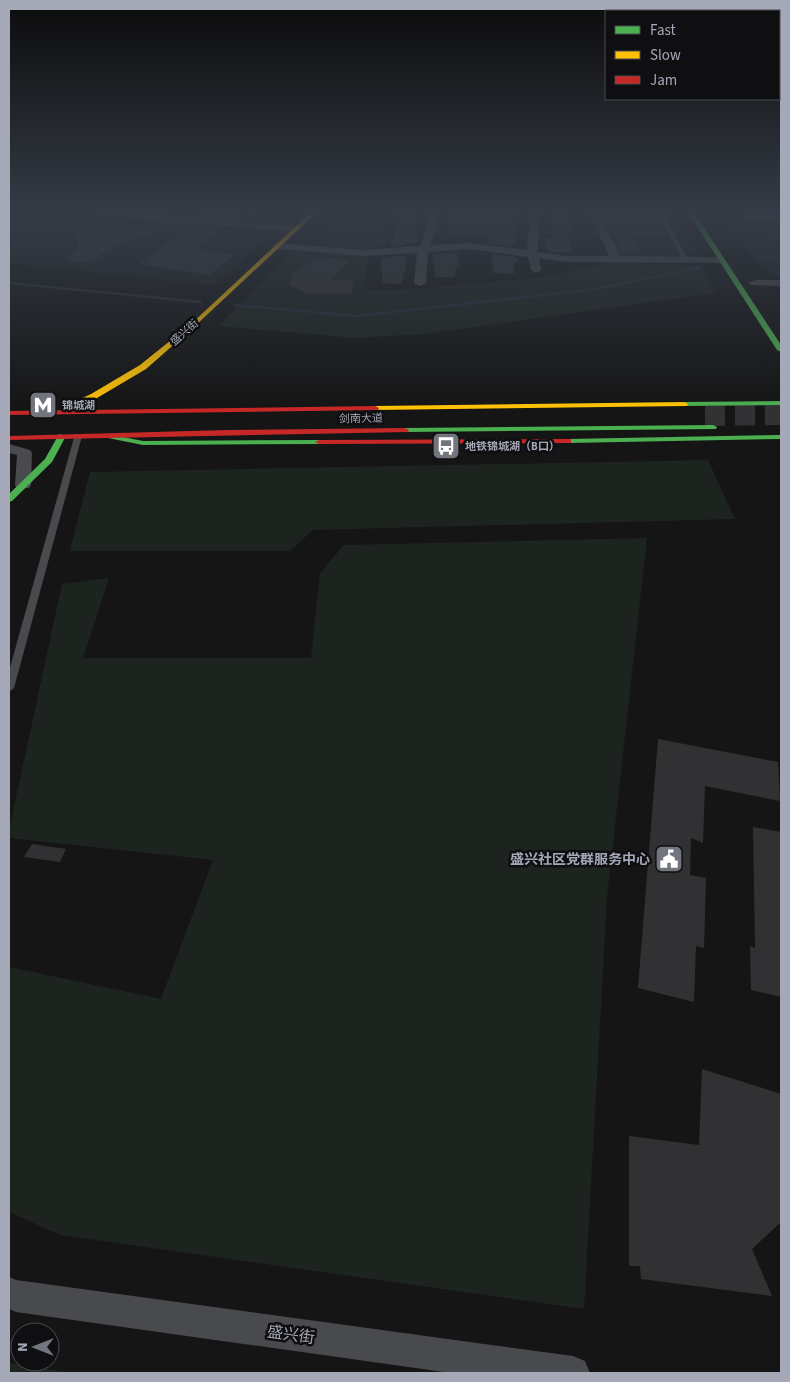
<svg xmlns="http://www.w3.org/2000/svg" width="790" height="1382" viewBox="0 0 790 1382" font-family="'Source Sans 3','Noto Sans SC',sans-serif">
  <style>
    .built { fill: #1f1f21 }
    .green { fill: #1d241f }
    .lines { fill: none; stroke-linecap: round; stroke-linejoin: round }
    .stream { stroke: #272e38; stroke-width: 2.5 }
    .building { fill: #313133 }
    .highway-tunnel { stroke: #323235; stroke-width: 20; stroke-dasharray: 20 10; stroke-linecap: butt }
    .lane { fill: #494a4e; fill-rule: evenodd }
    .street { fill: #494a4e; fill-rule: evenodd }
    .fast { fill: #4caf50; fill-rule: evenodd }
    .slow { fill: #ffc107; fill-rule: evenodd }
    .jam { fill: #c62828; fill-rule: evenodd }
    .labels { text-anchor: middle; stroke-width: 5; stroke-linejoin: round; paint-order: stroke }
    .far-street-label { font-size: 11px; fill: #a5a8b7; stroke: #0f0f11 }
    .far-poi-label { font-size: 11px; font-weight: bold; fill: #a5a8b7; stroke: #0f0f11; text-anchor: start }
    .poi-label { font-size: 14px; font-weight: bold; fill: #a5a8b7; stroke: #0f0f11; text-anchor: end }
    .near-street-label { font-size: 16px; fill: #a5a8b7; stroke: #0f0f11 }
  </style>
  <rect width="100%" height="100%" fill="#151515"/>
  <!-- built -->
  <g class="built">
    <polygon points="9,214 44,214 171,225 265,233 270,236 214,285 9,263"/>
    <polygon points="162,214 291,214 288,218 263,222"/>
    <polygon points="344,214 386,214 386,245 369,250 312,245"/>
    <polygon points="600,214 674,214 699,255 619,256"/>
    <polygon points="722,214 781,214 781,277 761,269"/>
  </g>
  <!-- green -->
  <g class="green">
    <polygon points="291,251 368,256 364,290 411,289 537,278 609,263 701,265 716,293 425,334 354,338 219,326"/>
    <polygon points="708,460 735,519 313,530 290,551 70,551 90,472"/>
    <polygon points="647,538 607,898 584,1309 60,1235 9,1212 9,967 161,999 213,860 9,838 9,830 62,584 109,578 83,658 311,658 320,573 344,545"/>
    <polygon points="9,1363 74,1373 9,1373"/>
  </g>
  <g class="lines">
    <!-- stream -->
    <g class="stream">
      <polyline points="772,236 765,226 781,225"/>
      <polyline points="777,256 766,239 781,234"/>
      <polyline points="759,259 781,256"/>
      <polyline points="9,283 201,302"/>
      <polyline points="234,305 357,316 595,289 699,268"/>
    </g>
  </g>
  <!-- building -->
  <g class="building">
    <polygon points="207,214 240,214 234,219 203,217"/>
    <polygon points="396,214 415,214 417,243 405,243 405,245 391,246 391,238 394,238 394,229 396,229"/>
    <polygon points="447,214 516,214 520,227 515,227 517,234 514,234 517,243 513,243 513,246 489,244 487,235 450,235"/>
    <polygon points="550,214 566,214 574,233 567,233 573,252 549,252 544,238 552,238 549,229 553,229 550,222 553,222"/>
    <polygon points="604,214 655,214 667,236 634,236 643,253 622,253"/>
    <polygon points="161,223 174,224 105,251 91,263 64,260 79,248 76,232 92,226 130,229 134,225 161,227"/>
    <polygon points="191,226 222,228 194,249 234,255 209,275 138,264"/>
    <polygon points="457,253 459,266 456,266 455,277 435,277 433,254"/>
    <polygon points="491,254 516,257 518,262 514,262 514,274 494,273"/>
    <polygon points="391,256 406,256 406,272 404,272 402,284 381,283 383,272 381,272 381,258 391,258"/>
    <polygon points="324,257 351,260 332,279 354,280 351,294 306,293 290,285 293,274 311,261"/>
    <polygon points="658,739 778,762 780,801 705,786 703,843 691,838 690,875 706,878 704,948 696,946 694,1002 638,988"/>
    <polygon points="753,827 781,832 781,997 751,990 750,946 755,948"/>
    <polygon points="32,844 66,849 60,862 24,857"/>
    <polygon points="702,1069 781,1094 781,1222 752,1249 772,1296 641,1279 640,1266 629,1266 629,1136 699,1145"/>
  </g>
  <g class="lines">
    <!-- highway-tunnel -->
    <polyline class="highway-tunnel" points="705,416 781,415"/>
    <!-- lane -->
    <g class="lane">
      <polygon points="659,214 664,214 688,261 683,260"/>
      <polygon points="75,434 82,436 14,688 9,692 9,671"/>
    </g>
    <!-- street -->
    <g class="street">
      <polygon points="100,214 145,214 296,226 301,229 296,232 105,217"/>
      <polygon points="426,214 436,214 437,229 430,245 469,243 527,250 530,214 540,214 537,252 567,256 609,256 590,214 600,214 620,256 721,257 726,260 721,263 567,262 539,258 541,270 536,273 531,270 528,257 469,249 428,252 426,283 420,286 414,283 417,253 363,256 278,249 273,246 278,243 363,250 420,246 427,229"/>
      <polygon points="781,214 781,220 747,221 742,218 747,215"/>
      <polygon points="755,280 781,280 781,286 751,285 749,283"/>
      <polygon points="9,444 30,450 32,453 31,485 29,488 17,488 15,485 17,455 9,453"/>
      <polygon points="9,1277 16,1280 573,1356 585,1361 590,1373 451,1373 16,1312 9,1309"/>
    </g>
    <!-- fast -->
    <g class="fast">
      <polygon points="689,214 695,214 781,345 781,352 777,350"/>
      <polygon points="781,401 781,405 684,406 680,404 684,402"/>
      <polygon points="713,425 717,427 716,429 405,432 401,430 405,428"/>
      <polygon points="59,434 66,436 52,462 12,501 9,502 9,494 45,459"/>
      <polygon points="108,434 143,441 319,440 323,442 319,444 143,445 108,438"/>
      <polygon points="781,435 781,439 568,443 564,441 568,439"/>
    </g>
    <!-- slow -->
    <g class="slow">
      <polygon points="309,214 315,214 195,326 146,369 97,398 69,411 63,411 63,407 91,394 140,365 191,324"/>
      <polygon points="684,402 688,404 687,406 375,410 371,408 375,406"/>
    </g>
    <!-- jam -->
    <g class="jam">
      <polygon points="375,406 379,408 378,410 9,415 9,411"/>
      <polygon points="405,428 409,430 408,432 9,440 9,436 227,430"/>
      <polygon points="568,439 571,439 571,443 319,444 315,442 319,440"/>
    </g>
  </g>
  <!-- sky -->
  <linearGradient id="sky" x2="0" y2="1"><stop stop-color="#0c0c0c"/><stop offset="0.52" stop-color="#353b46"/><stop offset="1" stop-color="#353b46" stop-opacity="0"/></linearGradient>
  <rect width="790" height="408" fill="url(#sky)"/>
  <!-- icons -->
  <defs>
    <symbol id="metro-square" viewBox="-11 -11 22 22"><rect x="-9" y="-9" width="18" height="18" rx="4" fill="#73757e" stroke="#0f0f11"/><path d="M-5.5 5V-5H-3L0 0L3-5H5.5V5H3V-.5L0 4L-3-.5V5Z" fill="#fff"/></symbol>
    <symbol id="bus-square" viewBox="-11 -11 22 22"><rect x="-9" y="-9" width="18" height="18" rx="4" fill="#73757e" stroke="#0f0f11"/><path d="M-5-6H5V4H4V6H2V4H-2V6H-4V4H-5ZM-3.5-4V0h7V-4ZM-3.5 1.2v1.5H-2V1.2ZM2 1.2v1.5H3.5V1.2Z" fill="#fff"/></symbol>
    <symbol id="civic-square" viewBox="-11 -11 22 22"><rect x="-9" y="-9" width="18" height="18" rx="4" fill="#73757e" stroke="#0f0f11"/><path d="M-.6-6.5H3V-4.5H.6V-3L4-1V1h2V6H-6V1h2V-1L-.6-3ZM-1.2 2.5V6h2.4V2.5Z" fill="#fff"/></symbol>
  </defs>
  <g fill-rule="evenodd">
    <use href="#metro-square" x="27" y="389" width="32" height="32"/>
    <use href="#bus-square" x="430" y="430" width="32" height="32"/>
    <use href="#civic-square" x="653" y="843" width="32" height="32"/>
  </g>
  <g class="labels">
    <!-- far-street labels -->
    <g class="far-street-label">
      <text transform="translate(184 332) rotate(-41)" y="4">盛兴街</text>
      <text transform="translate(361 418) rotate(-1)" y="4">剑南大道</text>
    </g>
    <!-- far-poi labels -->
    <g class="far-poi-label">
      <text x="62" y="409">锦城湖</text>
      <text x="465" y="450">地铁锦城湖（B口）</text>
    </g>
    <!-- poi labels -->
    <g class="poi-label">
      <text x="650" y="864">盛兴社区党群服务中心</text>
    </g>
    <!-- near-street labels -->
    <g class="near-street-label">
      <text transform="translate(291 1334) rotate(8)" y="6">盛兴街</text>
    </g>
  </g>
  <!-- border -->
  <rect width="790" height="1382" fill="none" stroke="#a5a8b7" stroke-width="20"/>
  <!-- legend -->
  <rect x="605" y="10" width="175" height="90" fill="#0f0f11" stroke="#4b4c53"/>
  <rect x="615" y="26" width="25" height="8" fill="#4caf50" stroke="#4b4c53"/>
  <text x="650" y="35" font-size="15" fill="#a5a8b7">Fast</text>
  <rect x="615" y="51" width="25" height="8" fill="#ffc107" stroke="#4b4c53"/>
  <text x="650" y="60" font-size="15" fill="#a5a8b7">Slow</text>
  <rect x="615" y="76" width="25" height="8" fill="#c62828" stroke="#4b4c53"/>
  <text x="650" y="85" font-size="15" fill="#a5a8b7">Jam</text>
  <!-- north arrow -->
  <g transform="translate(35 1347) rotate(270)"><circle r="24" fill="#0f0f11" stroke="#4b4c53"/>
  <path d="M0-4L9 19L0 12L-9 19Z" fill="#73757e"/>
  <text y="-8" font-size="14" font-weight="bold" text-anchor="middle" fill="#a5a8b7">N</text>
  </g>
</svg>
